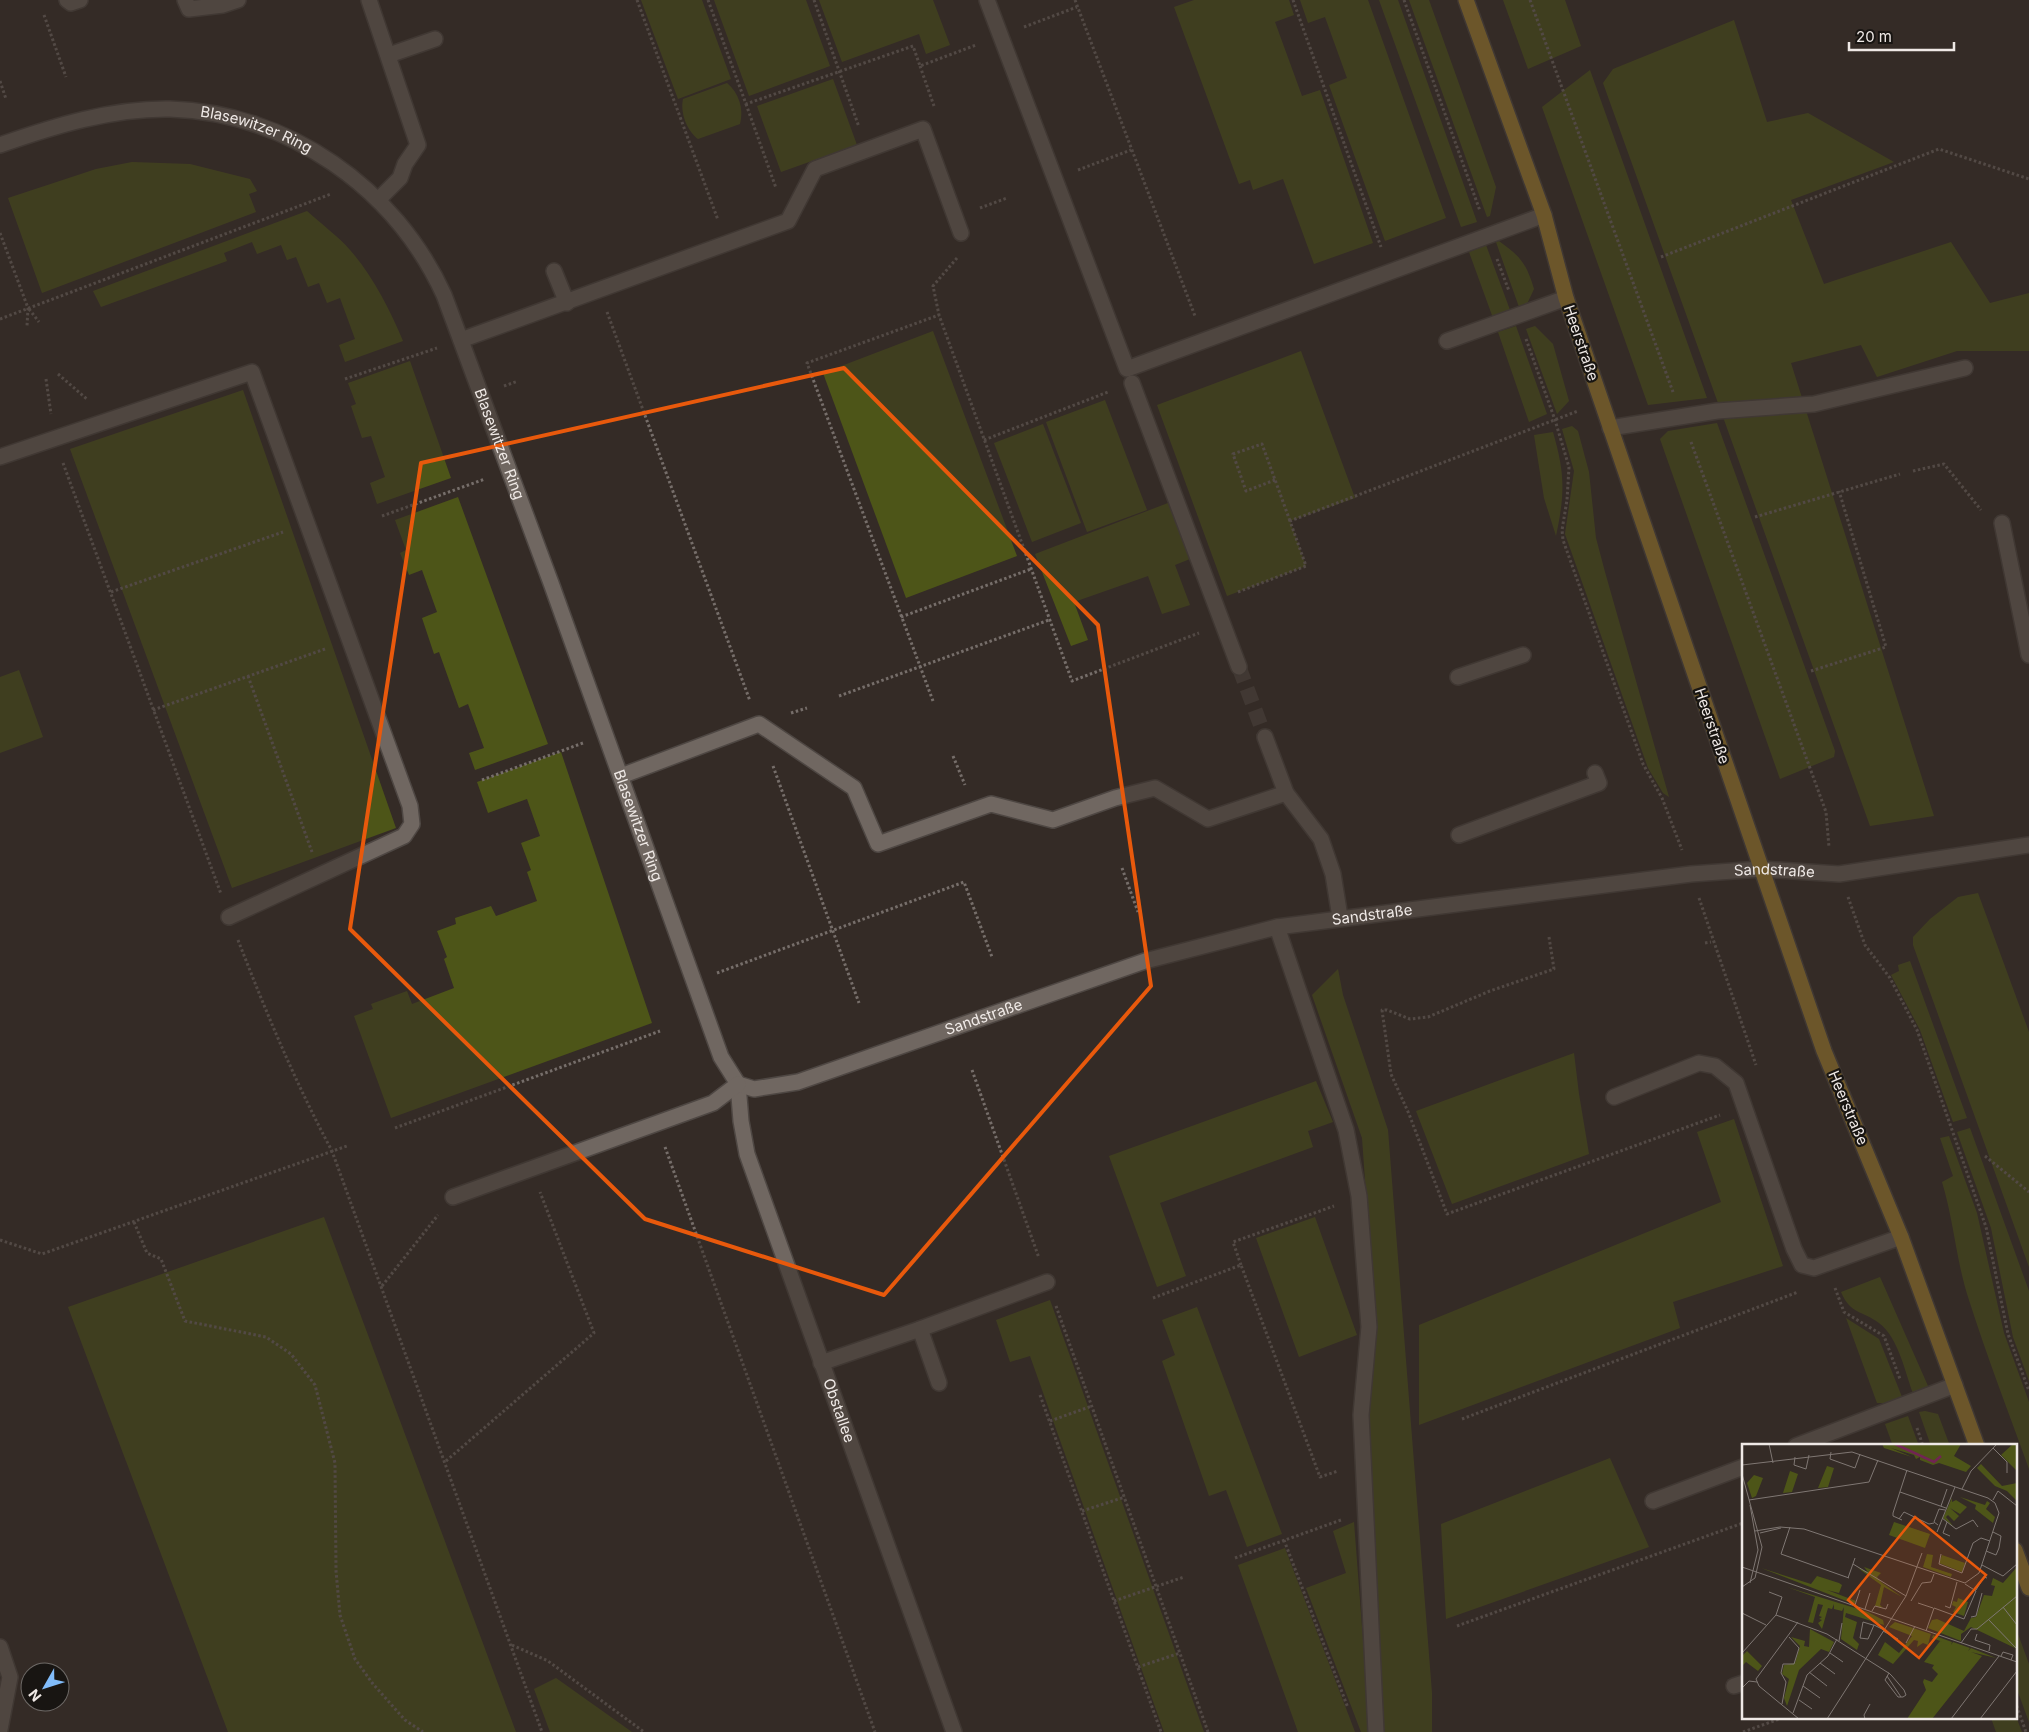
<svg xmlns="http://www.w3.org/2000/svg" width="2029" height="1732" viewBox="0 0 2029 1732" font-family="Inter,sans-serif">
  <style>
    .green { fill: #4d5518 }
    .lines { fill: none; stroke-linecap: round; stroke-linejoin: round }
    .minor-tunnel { stroke: #504843; stroke-width: 15; stroke-dasharray: 15 8; stroke-linecap: butt }
    .minor-casing { stroke: #4e4743; stroke-width: 18 }
    .major-casing { stroke: #4e4743; stroke-width: 18 }
    .path { stroke: #766e6a; stroke-width: 3; stroke-dasharray: 2.5 2.5; stroke-linecap: butt }
    .minor { stroke: #706761; stroke-width: 15 }
    .major { stroke: #b08b30; stroke-width: 15 }
    .marked { fill: none; stroke: #e8590c; stroke-width: 4; stroke-linejoin: round }
    .labels { text-anchor: middle; stroke-width: 4.5; stroke-linejoin: round; paint-order: stroke }
    .street-label { font-size: 15px; fill: #efe9e6; stroke: #181512 }
    .inset-river { fill: none; stroke: #712553; stroke-width: 2.5 }
    .inset-road { fill: none; stroke: #7f7773; stroke-width: 1 }
    .view { fill: #e8590c; fill-opacity: 0.15; stroke: #e8590c; stroke-width: 2.5 }
    .inset-edge { fill: none; stroke: #efe9e6; stroke-width: 2.5 }
  </style>
  <rect width="100%" height="100%" fill="#342b26"/>
  <!-- green -->
  <g class="green">
    <polygon points="641,0 702,0 731,79 678,99"/>
    <polygon points="714,0 806,0 830,66 749,96"/>
    <polygon points="819,0 933,0 950,45 926,54 919,34 842,62"/>
    <polygon points="1194,0 1289,0 1294,15 1275,22 1302,96 1320,90 1373,243 1314,264 1283,179 1253,190 1250,180 1239,184 1174,7"/>
    <polygon points="1300,0 1368,0 1446,218 1385,241 1329,85 1347,78 1325,17 1308,23"/>
    <polygon points="1379,0 1398,0 1477,222 1461,227"/>
    <polygon points="1409,0 1429,0 1496,187 1490,216 1487,217"/>
    <polygon points="1503,0 1565,0 1581,46 1528,69"/>
    <polygon points="1734,20 1767,122 1808,113 1894,162 1791,200 1824,284 1951,242 1990,303 2029,293 2029,351 1957,351 1877,377 1861,345 1791,363 1934,816 1870,826 1603,83 1613,69"/>
    <polygon points="1590,70 1707,398 1648,405 1542,107"/>
    <polygon points="833,79 857,145 781,172 757,106"/>
    <path d="M727 83C739 93 744 109 740 124L698 139C687 131 680 113 683 99Z"/>
    <polygon points="132,162 190,164 250,179 257,191 249,194 256,212 42,293 8,198 96,169"/>
    <path d="M307 211C321 224 338 236 350 250 373 276 390 310 403 341L345 362 339 345 355 339 340 298 327 303 319 283 308 287 296 257 287 260 281 245 257 254 252 242 224 253 227 261 101 307 93 291Z"/>
    <path d="M1499 241C1521 257 1526 263 1534 289L1527 304 1519 307 1496 242Z"/>
    <polygon points="1486,245 1510,310 1493,318 1469,252"/>
    <polygon points="1516,326 1547,414 1529,422 1498,332"/>
    <polygon points="1535,326 1553,344 1569,401 1557,414 1526,329"/>
    <polygon points="933,331 1017,556 906,598 823,373"/>
    <polygon points="1301,351 1355,498 1290,521 1306,566 1227,596 1157,405"/>
    <polygon points="410,361 451,478 377,504 370,483 385,477 371,436 362,438 351,406 356,404 348,383"/>
    <polygon points="243,390 396,828 232,888 70,449"/>
    <polygon points="1105,400 1147,510 1087,532 1046,422"/>
    <polygon points="1717,423 1835,751 1834,757 1780,779 1660,439 1668,431"/>
    <polygon points="1043,424 1081,523 1032,542 994,443"/>
    <polygon points="1572,426 1578,431 1589,472 1596,538 1605,572 1669,797 1663,793 1648,768 1565,534 1574,471 1562,429"/>
    <path d="M1553 432C1565 474 1565 493 1556 536L1544 498 1534 435Z"/>
    <polygon points="458,497 548,744 475,770 469,753 484,748 468,704 459,708 439,652 434,654 422,618 437,612 422,570 409,575 400,553 406,550 395,520"/>
    <polygon points="1168,503 1190,559 1175,565 1190,605 1162,614 1148,576 1074,602 1088,640 1071,646 1035,554"/>
    <polygon points="19,670 43,737 0,753 0,677"/>
    <polygon points="561,752 652,1023 391,1118 354,1016 373,1009 371,1004 407,991 412,1004 454,988 444,959 447,957 437,931 456,924 455,918 491,906 496,916 537,901 527,872 531,870 521,843 540,836 527,799 488,813 477,782"/>
    <polygon points="1978,893 2029,1032 2029,1267 1913,945 1913,937 1930,919 1958,897"/>
    <polygon points="1910,961 1967,1118 1953,1122 1920,1030 1891,975 1899,971 1898,965"/>
    <polygon points="1338,969 1343,995 1388,1130 1432,1693 1432,1732 1384,1732 1369,1459 1368,1407 1373,1291 1362,1138 1312,995"/>
    <polygon points="1574,1053 1579,1094 1589,1154 1452,1204 1416,1111"/>
    <polygon points="1316,1081 1333,1122 1308,1131 1313,1147 1160,1203 1186,1276 1157,1287 1109,1156"/>
    <polygon points="1734,1119 1783,1266 1673,1302 1680,1328 1419,1425 1419,1325 1721,1202 1697,1132"/>
    <polygon points="1970,1128 2029,1291 2029,1381 2013,1337 1991,1228 1957,1132"/>
    <path d="M1949 1136 1977 1213 2004 1333 2029 1402V1469C2009 1413 1987 1357 1969 1300 1956 1261 1954 1221 1942 1182L1953 1176 1940 1138Z"/>
    <polygon points="324,1217 516,1732 228,1732 68,1307"/>
    <polygon points="1315,1217 1357,1335 1299,1357 1256,1238"/>
    <path d="M1880 1277 1928 1386 1922 1394 1914 1396C1905 1373 1899 1338 1879 1323 1862 1310 1851 1315 1841 1292Z"/>
    <polygon points="1050,1300 1204,1732 1164,1732 1030,1356 1010,1362 996,1320"/>
    <polygon points="1197,1307 1282,1534 1247,1547 1226,1490 1209,1496 1162,1361 1175,1355 1162,1320"/>
    <polygon points="1846,1318 1879,1339 1902,1397 1884,1403 1877,1403"/>
    <polygon points="1925,1411 1938,1414 1950,1446 1931,1446 1919,1412"/>
    <polygon points="1908,1416 1919,1446 1893,1446 1885,1424"/>
    <polygon points="1610,1458 1649,1547 1446,1619 1441,1524"/>
    <polygon points="1354,1522 1370,1732 1361,1732 1306,1588 1346,1573 1333,1531"/>
    <polygon points="1285,1548 1355,1732 1298,1732 1238,1565"/>
    <polygon points="2015,1626 2029,1664 2029,1722 2015,1684"/>
    <polygon points="556,1678 632,1732 550,1732 534,1689"/>
    <polygon points="2015,1714 2022,1732 1996,1732 1991,1718 2015,1718"/>
  </g>
  <g class="lines">
    <!-- minor-tunnel -->
    <polyline class="minor-tunnel" points="1239,667 1265,737"/>
    <defs>
      <g id="minor">
        <polyline points="67,0 71,3 80,0"/>
        <polyline points="185,0 189,9 223,5 238,0"/>
        <polyline points="369,0 418,145 405,164 400,178 378,200"/>
        <polyline points="987,0 1127,369 1544,215"/>
        <polyline points="389,55 435,39"/>
        <path id="s1" d="M0 145C54 126 112 108 170 109 289 113 395 188 444 295L551 583 721 1057 738 1084 741 1121 747 1154 954 1732"/>
        <polyline points="554,271 567,303"/>
        <polyline points="461,340 788,221 815,169 923,129 961,233"/>
        <polyline points="1447,341 1566,298"/>
        <polyline points="1132,383 1239,667"/>
        <polyline points="1610,428 1717,411 1814,404 1965,368"/>
        <polyline points="0,457 252,372 410,806 412,824 404,836 229,917"/>
        <polyline points="2002,523 2029,655"/>
        <polyline points="1458,677 1523,655"/>
        <polyline points="1265,737 1286,793 1321,839 1333,874 1340,917"/>
        <polyline points="621,776 759,724 854,788 878,844 991,804 1053,820 1115,798 1155,788 1208,819 1286,793"/>
        <polyline points="1459,835 1599,783 1595,773"/>
        <polyline points="1277,927 1346,1130 1359,1196 1369,1327 1361,1415 1376,1732"/>
        <path id="s2" d="M738 1084 754 1089 798 1082 1145 961 1277 927 1691 874 1761 869 1839 874 2029 845"/>
        <polyline points="1614,1097 1699,1063 1715,1066 1736,1083 1794,1249 1802,1265 1814,1268 1901,1237"/>
        <polyline points="453,1197 713,1103 738,1084"/>
        <polyline points="920,1329 1047,1282"/>
        <polyline points="821,1363 920,1329 939,1383"/>
        <polyline points="1796,1446 1955,1385"/>
        <polyline points="1653,1501 1743,1467"/>
        <polyline points="0,1647 10,1677 0,1729"/>
        <polyline points="1734,1686 1743,1683"/>
      </g>
      <g id="major">
        <polyline points="1466,0 1544,215 1566,298 1824,1051 1901,1237 1977,1446"/>
        <polyline points="2015,1550 2029,1588"/>
      </g>
    </defs>
    <!-- minor casing -->
    <use href="#minor" class="minor-casing"/>
    <!-- major casing -->
    <use href="#major" class="major-casing"/>
    <!-- path -->
    <g class="path">
      <polyline points="637,0 718,220"/>
      <polyline points="708,0 746,104 913,46 920,66 976,45"/>
      <polyline points="814,0 859,127"/>
      <polyline points="1075,0 1195,316"/>
      <polyline points="1293,0 1381,247"/>
      <polyline points="1404,0 1480,211"/>
      <polyline points="1530,0 1673,392"/>
      <polyline points="44,15 66,77"/>
      <polyline points="1024,27 1077,7"/>
      <polyline points="920,66 934,106"/>
      <polyline points="0,81 6,99"/>
      <polyline points="746,104 776,188"/>
      <polyline points="1078,170 1131,150"/>
      <polyline points="980,208 1007,198"/>
      <polyline points="0,233 28,308 27,326"/>
      <polyline points="1661,257 1939,149 2029,179"/>
      <polyline points="957,258 933,286 939,315 1072,681 1199,633"/>
      <polyline points="1497,259 1509,291"/>
      <polyline points="29,309 39,322"/>
      <polyline points="607,312 750,701"/>
      <polyline points="0,319 331,194"/>
      <polyline points="1526,339 1555,420 1569,467 1567,500 1562,530 1563,540 1643,764 1662,798 1682,850"/>
      <polyline points="58,374 88,400"/>
      <polyline points="46,379 51,414"/>
      <polyline points="345,379 437,348"/>
      <polyline points="504,386 518,381"/>
      <polyline points="984,440 1108,392"/>
      <polyline points="1691,442 1826,812 1829,847"/>
      <polyline points="63,463 221,894"/>
      <polyline points="1913,471 1944,464 1981,510"/>
      <polyline points="1275,480 1246,491 1233,454 1262,444 1290,521"/>
      <polyline points="382,516 485,479"/>
      <polyline points="1755,517 1900,474"/>
      <polyline points="111,592 283,532"/>
      <polyline points="1238,592 1306,566 1290,521 1578,411"/>
      <polyline points="901,617 1031,569"/>
      <polyline points="1811,671 1886,647 1839,491"/>
      <polyline points="248,676 312,852"/>
      <polyline points="839,696 1049,620"/>
      <polyline points="933,701 807,363 939,315"/>
      <polyline points="153,710 325,649"/>
      <polyline points="791,713 807,708"/>
      <polyline points="953,756 965,785"/>
      <polyline points="773,766 859,1003"/>
      <polyline points="482,780 583,743"/>
      <polyline points="1122,868 1138,912"/>
      <polyline points="1848,897 1865,945 1890,978 1917,1030 1986,1227 2008,1334 2029,1391"/>
      <polyline points="1699,898 1756,1065"/>
      <polyline points="1549,937 1554,969 1490,991 1428,1017 1410,1019 1387,1010 1382,1010 1391,1074 1409,1114 1447,1214 1720,1115"/>
      <path d="M238 940C266 1012 295 1082 332 1151L542 1732"/>
      <polyline points="1705,943 1711,942"/>
      <polyline points="717,973 964,882 992,957"/>
      <polyline points="972,1070 1039,1258"/>
      <polyline points="395,1128 660,1031"/>
      <polyline points="665,1147 875,1732"/>
      <polyline points="1985,1156 2029,1192"/>
      <polyline points="134,1222 147,1253 161,1259 185,1321 266,1337 291,1354 315,1385 335,1463 336,1571 340,1615 355,1659 373,1684 405,1720 423,1732"/>
      <polyline points="0,1240 42,1254 347,1146"/>
      <polyline points="1241,1265 1233,1242 1334,1206"/>
      <polyline points="382,1286 438,1215"/>
      <polyline points="1835,1288 1844,1312 1884,1336 1900,1379"/>
      <polyline points="1153,1298 1241,1265 1320,1477 1338,1471"/>
      <polyline points="1056,1306 1208,1732"/>
      <polyline points="1040,1395 1161,1732"/>
      <polyline points="1462,1419 1798,1292"/>
      <polyline points="1050,1421 1092,1406"/>
      <polyline points="1917,1428 1923,1446"/>
      <polyline points="446,1461 594,1333 540,1192"/>
      <polyline points="1082,1511 1125,1497"/>
      <polyline points="1284,1540 1348,1708"/>
      <polyline points="1235,1558 1341,1520"/>
      <polyline points="1114,1601 1184,1577"/>
      <polyline points="1457,1626 1743,1523"/>
      <polyline points="512,1645 548,1661 644,1732"/>
      <polyline points="1138,1667 1180,1653"/>
      <polyline points="2015,1701 2026,1732"/>
      <polyline points="1743,1732 1782,1718"/>
    </g>
    <!-- minor -->
    <use href="#minor" class="minor"/>
    <!-- major -->
    <use href="#major" class="major"/>
  </g>
  <!-- marked area -->
  <path d="M0 0H2029V1732H0ZM844 368 1098 625 1151 986 884 1295 645 1219 350 929 421 463Z" fill="#342b26" fill-opacity=".55" fill-rule="evenodd"/>
  <path class="marked" d="M844 368 1098 625 1151 986 884 1295 645 1219 350 929 421 463Z"/>
  <g class="labels">
    <!-- street labels -->
    <g class="street-label">
      <text dy="5" stroke="none"><textPath href="#s1" startOffset="264">Blasewitzer Ring</textPath></text>
      <text transform="translate(1581 343) rotate(71)" y="5">Heerstraße</text>
      <text dy="5" stroke="none"><textPath href="#s1" startOffset="682">Blasewitzer Ring</textPath></text>
      <text transform="translate(1712 726) rotate(71)" y="5">Heerstraße</text>
      <text dy="5" stroke="none"><textPath href="#s1" startOffset="1088">Blasewitzer Ring</textPath></text>
      <text dy="5" stroke="none"><textPath href="#s2" startOffset="1066">Sandstraße</textPath></text>
      <text dy="5" stroke="none"><textPath href="#s2" startOffset="661">Sandstraße</textPath></text>
      <text dy="5" stroke="none"><textPath href="#s2" startOffset="258">Sandstraße</textPath></text>
      <text transform="translate(1848 1108) rotate(67)" y="5">Heerstraße</text>
      <text dy="5" stroke="none"><textPath href="#s1" startOffset="1709">Obstallee</textPath></text>
    </g>
  </g>
  <!-- overview -->
  <g transform="translate(1742 1444)">
    <rect width="275" height="275" fill="#342b26"/>
    <path d="M140 0H219L212 12 229 22 224 28 197 19 191 21 178 16V13L174 15 172 11 149 4 170 13 142 4ZM271 0H275V27L259 11ZM239 20 260 42 275 39V57L265 47 253 42 235 24ZM85 22 92 24 86 43 76 44ZM48 27 56 30 50 48 41 49ZM12 31 21 34 14 52 10 54 5 39ZM218 53 243 61 245 57 248 59 244 65 253 73 251 79 233 65 234 61ZM210 54V58L214 56 225 63 218 70 208 64 217 72 212 77 206 71 204 73 211 82 201 74ZM152 78 188 90 183 104 147 91ZM185 110 191 111 189 123 210 130 209 133 181 123ZM200 111 223 119 220 128 197 119ZM122 123 139 129 135 133 139 138 160 153 142 143 138 161 141 164 133 162 139 141 116 124 126 128ZM275 123V205L229 183 219 190V197L186 184 190 176 195 175 222 187 229 174 234 173 242 151 250 152 253 142 249 141 251 134 261 139ZM19 124 69 140 75 132 97 139 100 141 97 149 85 146 114 157 112 160ZM45 143 126 168 141 176 142 181 104 169 103 173 115 178 111 194 117 200 115 206 99 195 102 163 100 167 92 165V160L90 165 86 164 80 185 76 179 80 176 77 175 80 173 77 172 81 161 76 160 71 179 66 178 73 153ZM216 154 226 158 222 172 211 168 214 163 210 161 211 157 215 158ZM153 178 189 190 188 193 186 201 181 199 175 203 176 197 172 196 151 220 136 211 143 198 157 209 170 192 147 183ZM68 185 92 198 87 208 79 205 57 226 45 262 42 254 47 235 40 230 42 221 53 219 58 202 49 193 63 197 62 202 67 203ZM191 191 210 198 209 201 211 198 228 204 226 207 229 204 254 214 229 208 240 212 190 275H165L184 246 181 238 182 235 190 238 196 230 190 224 192 221 182 218 198 197 201 198 190 194ZM5 207 20 222 16 227 4 218 0 222V212Z" fill="#4d5518"/>
    <path class="inset-river" d="M153 0 192 18 199 12"/>
    <path class="inset-road" d="M27 0 31 19M251 4 265 18V29M89 8 88 15 113 24 118 10M53 13 52 21 64 25 67 11M0 21 110 8 246 54 253 59 257 69 237 129 223 139 62 85 38 83 13 87M0 30 20 103 13 134 0 143M220 45 229 27 255 0M158 48 204 64M7 56 127 38 136 16M251 56 256 47 275 62M199 62 205 45M200 74 214 85 231 76 236 83M157 75 162 68 187 80 192 79M160 76 151 72V69L165 26M205 78 201 89 208 92M196 81 192 78 197 65 203 66M48 83 39 110 107 134M195 88 213 43M18 89 39 84M244 107 254 111 257 104 259 92 251 88M199 110 197 120 220 129 231 99 239 94 248 97M111 120 164 152M240 121 261 132M0 123 275 218M261 132 275 120M106 134 113 114M8 139 16 106 8 61M234 146 242 133 245 134M27 148 40 153 34 171M169 157 180 139 189 138 192 130M176 159 191 164M113 161 118 146M203 162 208 164 215 138M261 163 275 181M123 165 128 149M130 167 133 162 144 165 146 160M0 169 24 181M229 173 234 172 240 149M246 175 275 205M56 178 14 235 17 242 57 275M132 181 126 195 118 194 121 178 131 181H132L142 186M141 187 156 195M184 187 192 164 222 175 234 147 223 140M235 190 233 196 248 201 247 207M97 197 100 179M164 199 173 182M219 199 229 185H235L275 152M0 209 34 171 85 190 145 228 147 229 150 232 162 246 164 251 161 253H156L143 236 147 229M88 209 101 218M259 212 261 208 271 211 269 216M78 219 93 230M67 228 85 242M145 232 159 253M61 242 78 254M0 244 7 237 15 238M57 256 70 265M40 260 44 238 39 229 41 220H52L57 204 47 193M51 269 65 231 86 212 95 195M85 275 164 152 180 109M123 275 122 271 128 260M209 275 257 212M238 275 275 227"/>
    <path class="view" d="M173 73 244 131 177 214 106 156Z"/>
    <rect width="275" height="275" class="inset-edge"/>
  </g>
  <!-- north arrow -->
  <g transform="translate(45 1687) rotate(231)"><circle r="24" fill="#181512" stroke="#6e6a67"/>
  <path d="M0-4L9 19L0 12L-9 19Z" fill="#81bcfa"/>
  <text y="-8" font-size="14" font-weight="bold" text-anchor="middle" fill="#efe9e6">N</text>
  </g>
  <!-- scale -->
  <path d="M1849 42v8h105v-8" fill="none" stroke="#efe9e6" stroke-width="2.5"/>
  <text x="1856" y="42" font-size="15" fill="#efe9e6" stroke="#181512" stroke-width="4" paint-order="stroke">20 m</text>
</svg>
